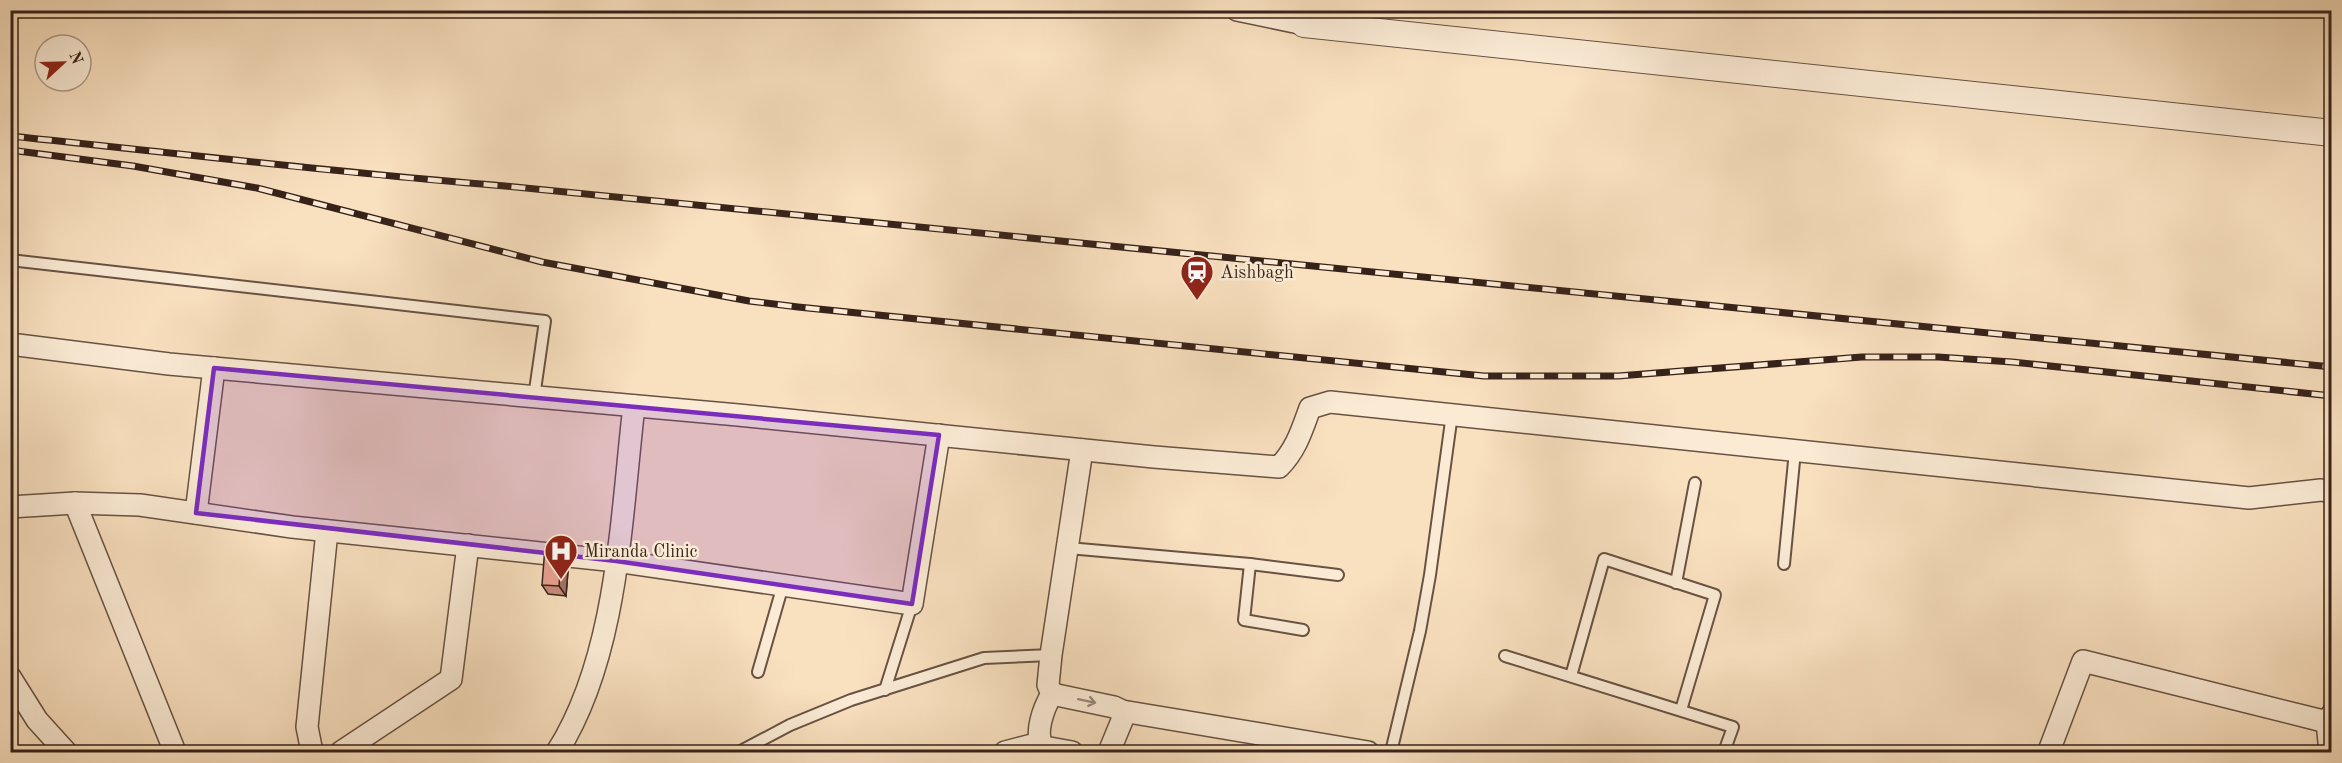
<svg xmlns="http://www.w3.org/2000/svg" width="2342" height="763" viewBox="0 0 2342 763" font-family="'Old Standard TT',serif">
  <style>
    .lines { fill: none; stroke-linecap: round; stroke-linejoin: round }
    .service-casing { stroke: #685243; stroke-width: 14 }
    .minor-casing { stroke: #685243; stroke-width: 24 }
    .tertiary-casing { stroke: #685243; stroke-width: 28 }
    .service { stroke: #fbebd5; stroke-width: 10 }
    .minor { stroke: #fbebd5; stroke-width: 21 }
    .tertiary { stroke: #fbebd5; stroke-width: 26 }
    .rail-casing { stroke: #37221a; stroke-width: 7 }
    .rail { stroke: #fbebd5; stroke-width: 4.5; stroke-dasharray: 14; stroke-linecap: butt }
    .wall { fill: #c88a7c; stroke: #37221a; stroke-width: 1.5 }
    .shaded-wall { fill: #a27165; stroke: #37221a; stroke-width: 1.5 }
    .building { fill: #e8a190; stroke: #37221a; stroke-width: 1.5 }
    .oneway { stroke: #998678 }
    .marked { fill: #7b2cbf; fill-opacity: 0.2; stroke: #7b2cbf; stroke-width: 4.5; stroke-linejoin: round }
    .labels { text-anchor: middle; stroke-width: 5; stroke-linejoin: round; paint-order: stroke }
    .poi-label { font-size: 18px; fill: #37221a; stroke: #fbebd5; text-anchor: start }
  </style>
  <rect width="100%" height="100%" fill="#f9e0bf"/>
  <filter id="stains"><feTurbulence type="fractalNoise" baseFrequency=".00333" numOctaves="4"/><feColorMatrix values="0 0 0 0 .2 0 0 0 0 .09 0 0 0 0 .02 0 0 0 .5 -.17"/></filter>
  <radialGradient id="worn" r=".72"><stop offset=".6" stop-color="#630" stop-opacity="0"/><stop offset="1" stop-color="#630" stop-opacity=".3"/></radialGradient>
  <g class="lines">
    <defs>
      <g id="service">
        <polyline points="10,260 545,321 534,397"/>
        <polyline points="1068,548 1250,564 1338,575"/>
        <polyline points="1250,564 1244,620 1303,630"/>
        <polyline points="1784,564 1795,451"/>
        <polyline points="1676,583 1695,483"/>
        <polyline points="1505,656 1733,727 1724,752"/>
        <polyline points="758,672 783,585"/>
        <polyline points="1571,676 1604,559 1715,595 1681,710"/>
        <polyline points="885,690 912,604"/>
        <polyline points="739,752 790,725 851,700 984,658 1051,655"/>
        <polyline points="1391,752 1420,631 1430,575 1452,414"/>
      </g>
      <g id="minor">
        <polyline points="1237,10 1304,24"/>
        <path d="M10 344 169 364 738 415 1154 457 1279 467C1296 450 1302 430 1310 408L1330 402 2249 498 2321 490 2332 492"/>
        <polyline points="75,503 175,752"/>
        <polyline points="10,507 75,503 140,505 292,527 616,561 912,604 939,435"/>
        <polyline points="196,513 214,368"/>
        <polyline points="10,677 37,720 66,752"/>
        <polyline points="1052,694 1114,707 1122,711 1368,752"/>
        <polyline points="1052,694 1048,685 1051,655 1082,450"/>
        <path d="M1052 694C1044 707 1033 735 1044 747L1072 752"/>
        <polyline points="2049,751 2083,661 2327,722"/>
        <polyline points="312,752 307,727 327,531"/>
        <polyline points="341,752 451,679 468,545"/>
        <path d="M557 752C618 656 621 517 634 406"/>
        <polyline points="1005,752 1040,743"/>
        <polyline points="1109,752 1123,718 1122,711"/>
        <polyline points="2330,752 2327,722 2332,714"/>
      </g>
      <polyline id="tertiary" points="1304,10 1304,24 2332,133"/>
    </defs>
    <!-- service casing -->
    <use href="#service" class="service-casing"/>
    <!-- minor casing -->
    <use href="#minor" class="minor-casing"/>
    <!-- tertiary casing -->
    <use href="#tertiary" class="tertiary-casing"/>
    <!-- service -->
    <use href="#service" class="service"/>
    <!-- minor -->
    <use href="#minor" class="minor"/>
    <!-- tertiary -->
    <use href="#tertiary" class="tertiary"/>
    <defs>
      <g id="rail">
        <path d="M10 136C175 153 340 173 505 186L2332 367"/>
        <polyline points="10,150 133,166 257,188 542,262 749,301 798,307 1484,376 1618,376 1862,357 1938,357 2012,362 2332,396"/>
      </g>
    </defs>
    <!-- rail casing -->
    <use href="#rail" class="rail-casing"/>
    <!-- rail -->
    <use href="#rail" class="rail"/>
  </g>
  <!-- wall -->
  <polygon class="wall" points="569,558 566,596 548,594 542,585"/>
  <!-- shaded-wall -->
  <polygon class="shaded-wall" points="562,548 569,558 566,596 559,586"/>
  <!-- building -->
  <polygon class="building" points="545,547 562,548 559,586 542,585"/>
  <!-- one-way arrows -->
  <defs><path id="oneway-shaft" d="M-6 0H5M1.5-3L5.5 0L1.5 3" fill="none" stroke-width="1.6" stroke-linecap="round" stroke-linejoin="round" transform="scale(1.5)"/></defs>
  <use class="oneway" href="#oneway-shaft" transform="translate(1087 701) rotate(12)"/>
  <!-- marked area -->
  <path class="marked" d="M214 368 939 435 912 604 616 561 196 513Z"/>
  <!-- icons -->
  <defs>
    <symbol id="station-pin" viewBox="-11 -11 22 30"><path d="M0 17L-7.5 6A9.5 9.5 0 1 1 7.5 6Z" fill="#8f2418" stroke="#fbebd5"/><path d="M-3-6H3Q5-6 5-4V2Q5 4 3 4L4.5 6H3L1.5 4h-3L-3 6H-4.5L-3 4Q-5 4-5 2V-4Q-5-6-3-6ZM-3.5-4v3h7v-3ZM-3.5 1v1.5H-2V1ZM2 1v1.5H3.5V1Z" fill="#fff"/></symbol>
    <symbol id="hospital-pin" viewBox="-11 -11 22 30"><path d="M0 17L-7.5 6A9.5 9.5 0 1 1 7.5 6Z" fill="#8f2418" stroke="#fbebd5"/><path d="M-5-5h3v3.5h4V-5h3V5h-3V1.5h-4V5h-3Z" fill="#fff"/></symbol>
  </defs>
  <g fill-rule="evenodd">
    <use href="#station-pin" x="1178" y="253" width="38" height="52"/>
    <use href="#hospital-pin" x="542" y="532" width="38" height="52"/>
  </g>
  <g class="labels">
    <!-- poi labels -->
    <g class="poi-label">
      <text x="1220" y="278">Aishbagh</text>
      <text x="584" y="557">Miranda Clinic</text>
    </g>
  </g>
  <!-- margin -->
  <rect width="2342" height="763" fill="none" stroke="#f9e0bf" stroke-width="36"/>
  <rect x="12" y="12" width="2318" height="739" fill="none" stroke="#37221a" stroke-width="3"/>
  <rect x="18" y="18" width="2306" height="727" fill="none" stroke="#37221a" stroke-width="1.5"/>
  <!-- north arrow -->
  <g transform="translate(63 63) rotate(68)"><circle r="28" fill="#fbebd5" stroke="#ad9b8a" stroke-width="1.5"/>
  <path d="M0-4.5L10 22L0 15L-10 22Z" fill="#8f2418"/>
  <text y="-9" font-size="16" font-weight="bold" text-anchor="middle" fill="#37221a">N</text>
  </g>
  <rect width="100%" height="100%" filter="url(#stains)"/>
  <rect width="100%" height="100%" fill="url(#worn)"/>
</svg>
